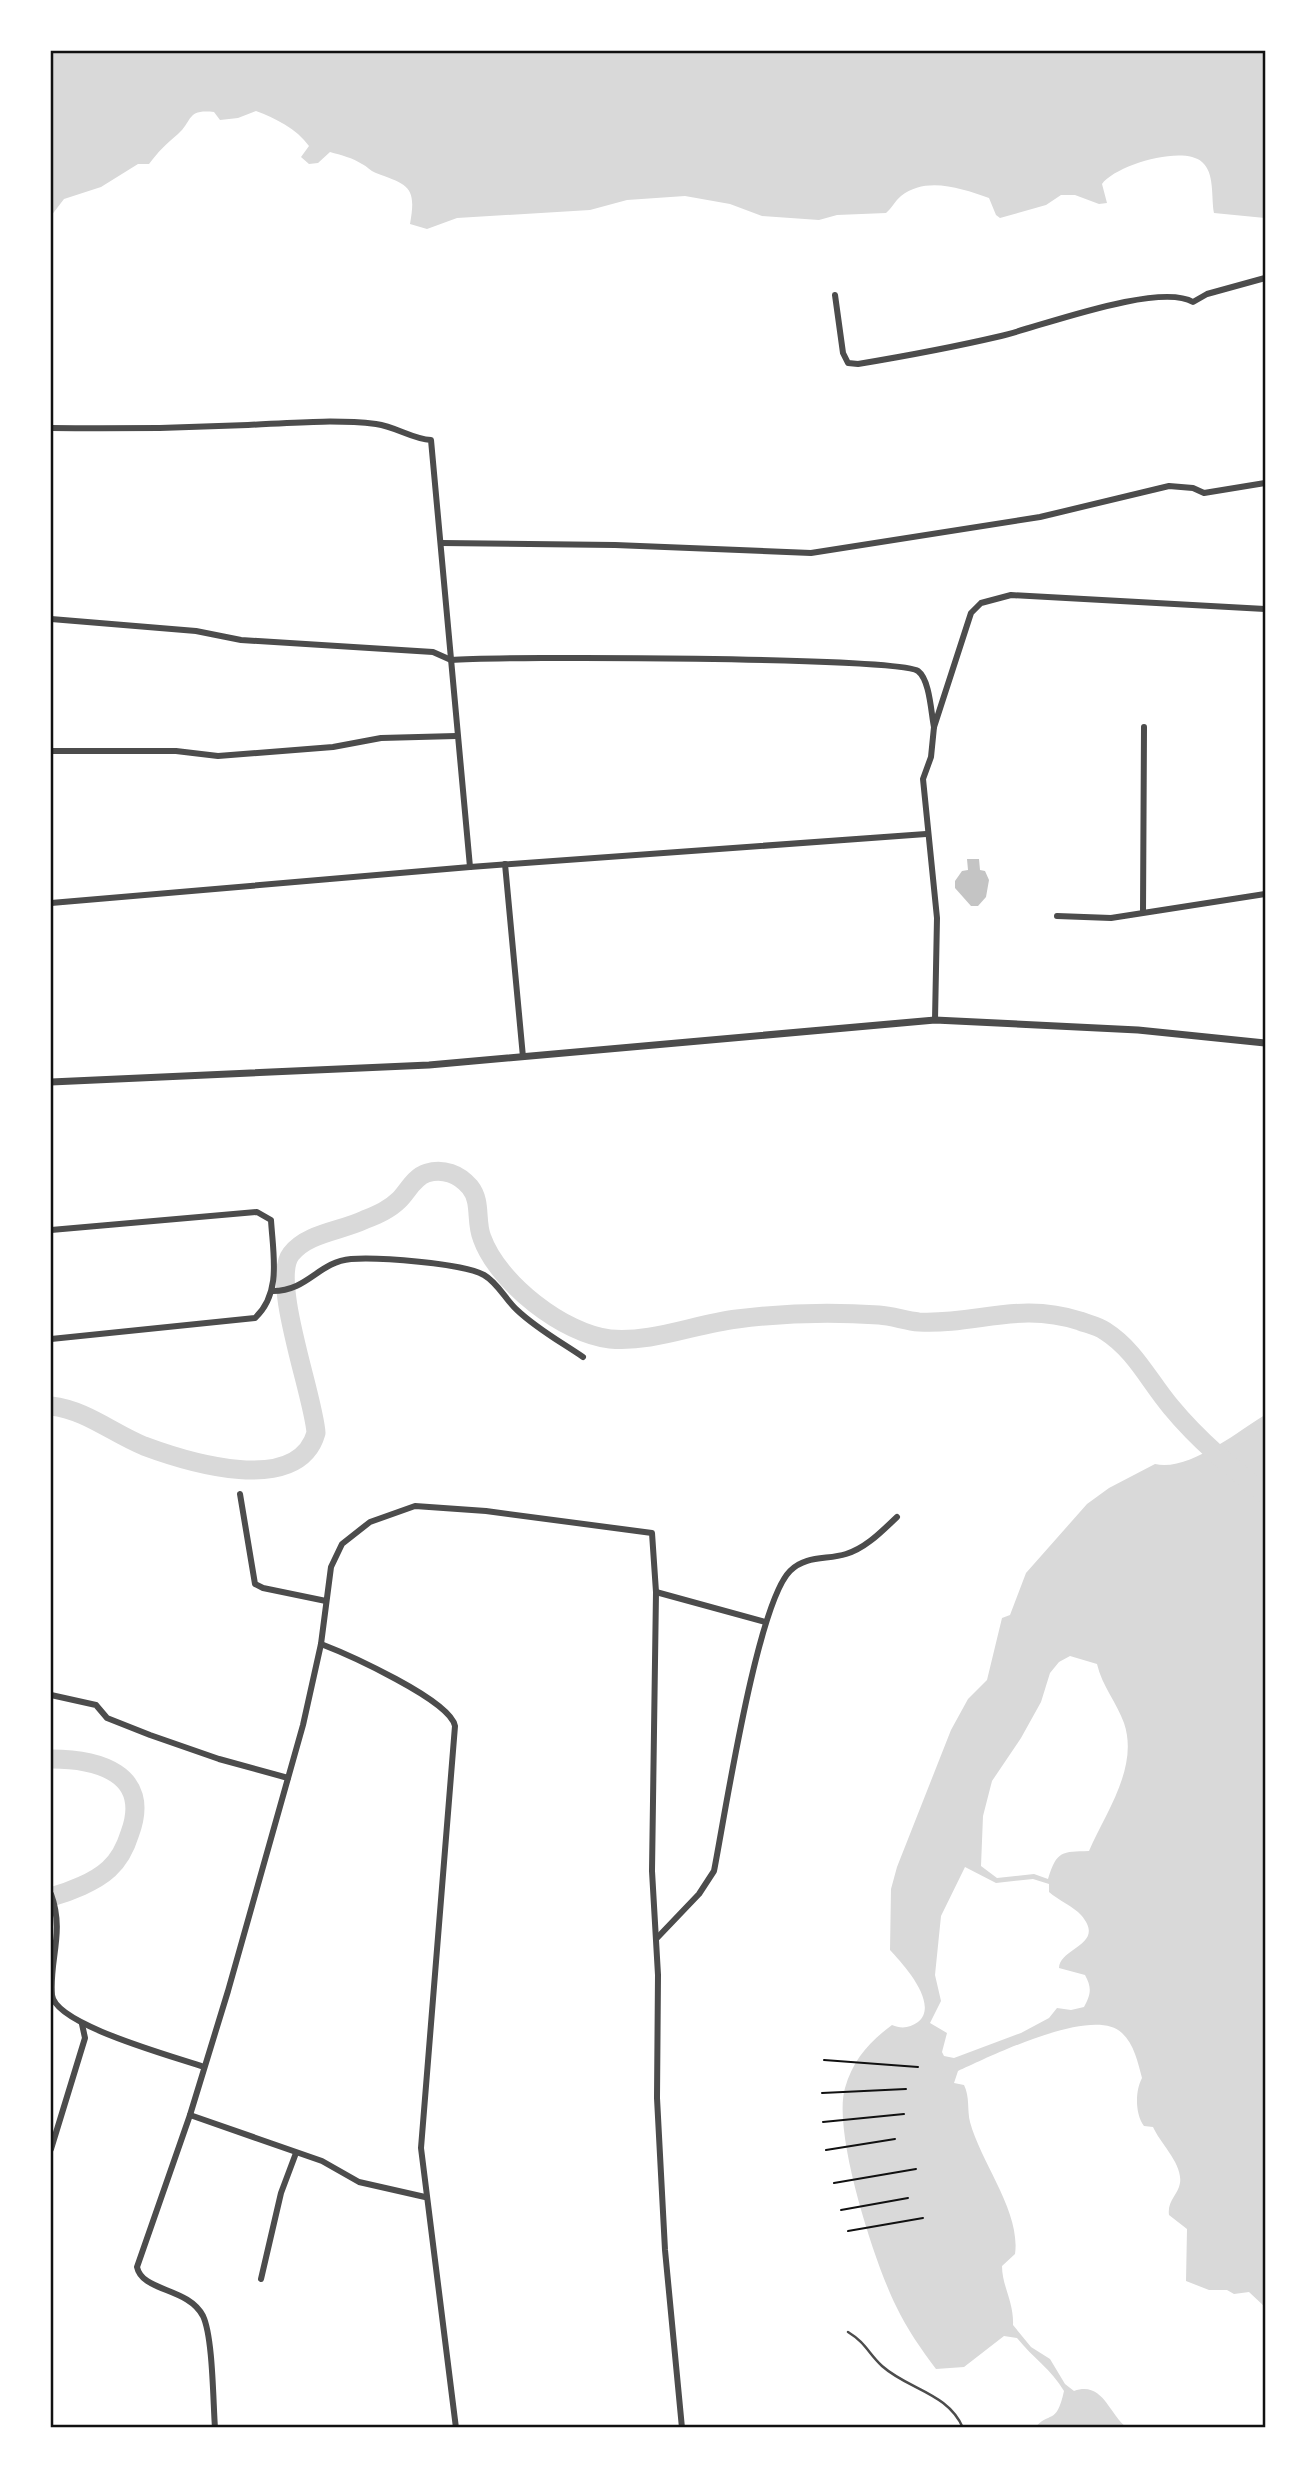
<svg xmlns="http://www.w3.org/2000/svg" width="1316" height="2479" viewBox="0 0 1316 2479" font-family="'Sofia Sans Condensed',sans-serif">
  <style>
    .water { fill: #d9d9d9; fill-rule: evenodd }
    .lines { fill: none; stroke-linecap: round; stroke-linejoin: round }
    .river { stroke: #d9d9d9; stroke-width: 19 }
    .building { fill: #c4c4c4 }
    .path { stroke: #111; stroke-width: 2 }
    .service { stroke: #4c4c4c; stroke-width: 2.5 }
    .minor { stroke: #4c4c4c; stroke-width: 6 }
    .tertiary { stroke: #4c4c4c; stroke-width: 7 }
    .neatline { fill: none; stroke: #111; stroke-width: 2.5 }
  </style>
  <rect width="100%" height="100%" fill="#fff"/>
  <!-- water -->
  <g class="water">
    <path d="M51 51H1265V218L1214 213C1211 197 1215 173 1202 162 1183 145 1116 165 1102 184L1107 203 1099 204 1075 195H1061L1046 205 1000 218 996 215 989 198C961 188 926 176 901 196 895 201 892 208 886 213L837 215 819 220 762 216 730 204 685 196 627 200 590 210 457 218 427 229 410 224C417 186 408 185 376 173 370 171 367 166 362 164 353 158 341 155 330 152L318 163 309 164 301 157 309 146C297 129 275 118 256 111L238 118 220 120 214 112C186 109 193 121 178 134 166 144 158 152 149 164H138L101 187 64 199 51 216Z"/>
    <path d="M1265 1415V2307L1249 2292 1234 2294 1227 2290H1209L1186 2281 1187 2229 1169 2215C1167 2201 1178 2195 1180 2183 1183 2164 1160 2143 1153 2127L1144 2126C1135 2114 1135 2091 1142 2078 1138 2063 1134 2044 1122 2033 1093 2005 989 2057 958 2071L954 2083 964 2085C970 2097 967 2110 970 2122 981 2163 1021 2212 1015 2254L1002 2266C1002 2286 1014 2302 1013 2325L1031 2347 1050 2359 1065 2384 1074 2391C1103 2381 1108 2413 1127 2428H1035C1049 2410 1056 2427 1064 2391 1051 2369 1033 2358 1017 2338L1004 2336 964 2367 936 2369C921 2349 907 2329 896 2306 875 2264 832 2132 845 2088 853 2060 869 2042 892 2025 901 2029 910 2028 918 2022 940 2004 903 1964 890 1950L891 1889 897 1867 951 1730 968 1699 987 1680 1002 1618 1010 1615 1026 1573 1087 1504 1109 1488 1155 1464C1188 1472 1237 1432 1265 1415ZM1070 1656 1097 1664C1102 1686 1117 1703 1124 1723 1139 1767 1106 1812 1089 1851 1062 1852 1057 1850 1048 1879L1034 1874 997 1878 981 1866 983 1816 992 1781 1021 1738 1041 1702 1050 1673 1059 1662ZM965 1867 996 1883 1033 1879 1049 1884V1892C1058 1900 1074 1907 1081 1915 1107 1945 1060 1947 1059 1968L1085 1975C1092 1988 1091 1994 1084 2007L1071 2010 1057 2008 1049 2018 1021 2033 954 2058 944 2056 942 2052 947 2033 930 2023 941 2001 935 1975 941 1916Z"/>
  </g>
  <g class="lines">
    <!-- river -->
    <g class="river">
      <path d="M51 1406C86 1410 112 1433 144 1446 187 1462 298 1497 316 1433 314 1397 270 1281 291 1254 307 1233 341 1231 364 1220 376 1215 389 1210 399 1200 408 1191 414 1177 427 1173 443 1168 459 1174 470 1187 482 1202 475 1221 482 1238 498 1283 564 1334 610 1339 652 1343 695 1324 737 1319 783 1313 833 1312 879 1315 893 1316 906 1321 919 1322 977 1325 1019 1301 1080 1321 1088 1324 1098 1326 1105 1331 1135 1350 1149 1381 1171 1407 1199 1441 1231 1467 1265 1494"/>
      <path d="M51 1759C97 1759 152 1773 130 1833 126 1846 120 1859 109 1869 95 1882 69 1892 51 1897"/>
    </g>
  </g>
  <!-- building -->
  <polygon class="building" points="967,859 979,859 980,870 985,871 989,880 986,897 978,906 971,906 955,888 955,881 962,871 968,870"/>
  <g class="lines">
    <!-- path -->
    <g class="path">
      <polyline points="824,2060 918,2067"/>
      <polyline points="822,2093 906,2089"/>
      <polyline points="823,2122 904,2114"/>
      <polyline points="826,2150 895,2139"/>
      <polyline points="834,2183 916,2169"/>
      <polyline points="841,2210 908,2198"/>
      <polyline points="848,2231 923,2218"/>
    </g>
    <!-- service -->
    <path class="service" d="M848 2332C866 2343 868 2353 882 2366 909 2390 948 2393 963 2428"/>
    <!-- minor -->
    <g class="minor">
      <path d="M835 295 843 353 848 363 858 364C906 356 954 347 1001 336 1042 326 1159 282 1193 302L1207 294 1265 278"/>
      <path d="M51 428C117 429 182 428 248 425 290 423 333 419 376 424 397 427 412 439 431 440L470 867"/>
      <polyline points="441,543 615,545 811,553 1040,517 1169,486 1193,488 1204,493 1265,483"/>
      <path d="M51 619 196 631 241 640 433 652 451 660C500 656 899 657 918 671 930 680 931 713 934 727"/>
      <polyline points="51,751 176,751 218,756 333,747 381,738 456,736"/>
      <polyline points="505,864 523,1057"/>
      <polyline points="51,903 470,867 926,834"/>
      <polyline points="1143,912 1144,727"/>
      <polyline points="1057,916 1111,918 1265,894"/>
      <polyline points="935,1020 937,918 923,779 931,757 934,727 971,613 981,603 1011,595 1265,609"/>
      <path d="M51 1230 257 1212 271 1220C273 1254 282 1293 255 1318L51 1339"/>
      <path d="M273 1291C308 1291 318 1262 351 1259 377 1257 462 1263 484 1275 498 1283 505 1299 517 1310 537 1329 561 1342 583 1357"/>
      <polyline points="240,1494 255,1584 263,1588 326,1601"/>
      <polyline points="656,1592 765,1622"/>
      <path d="M321 1644C347 1654 450 1700 455 1726L421 2148 456 2428"/>
      <polyline points="51,1695 96,1705 107,1718 150,1735 219,1759 288,1778"/>
      <path d="M51 1894C65 1932 49 1960 52 1995 55 2025 176 2057 204 2067"/>
      <path d="M657 1938 699 1894 714 1871C725 1815 757 1604 790 1571 806 1555 827 1560 846 1554 866 1548 882 1531 897 1517"/>
      <polyline points="190,2115 322,2161 359,2182 425,2197"/>
      <polyline points="51,2149 85,2038 82,2024"/>
      <polyline points="261,2279 281,2193 296,2153"/>
      <path d="M215 2428C213 2402 213 2337 203 2316 188 2287 142 2292 137 2267L190 2115 228 1991 303 1725 321 1644 331 1567 342 1544 370 1522 415 1506 486 1511 652 1533 656 1592 652 1871 658 1975 657 2098 665 2250 682 2428"/>
    </g>
    <!-- tertiary -->
    <polyline class="tertiary" points="51,1082 429,1065 935,1020 1138,1030 1265,1043"/>
  </g>
  <!-- border -->
  <rect width="1316" height="2479" fill="none" stroke="#ffffff" stroke-width="105"/>
  <rect x="52" y="52" width="1212" height="2374" class="neatline"/>
</svg>
